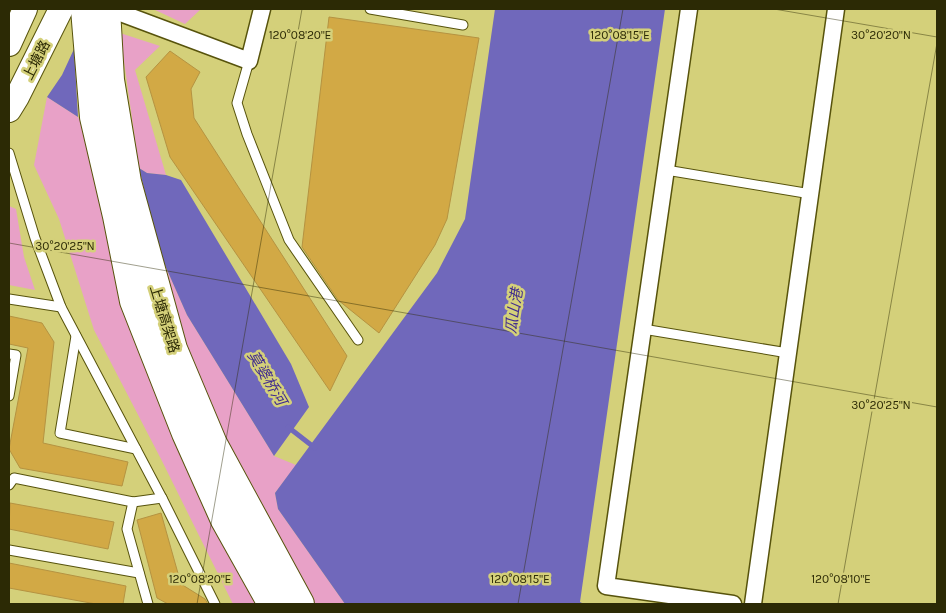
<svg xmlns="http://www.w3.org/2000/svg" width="946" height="613" viewBox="0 0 946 613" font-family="Karla,'Noto Sans SC',sans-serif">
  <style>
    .green { fill: #e8a1c7 }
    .water { fill: #7068bb }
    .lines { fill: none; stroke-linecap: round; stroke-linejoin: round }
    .stream { stroke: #7068bb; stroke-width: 5 }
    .building { fill: #d2a945; stroke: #b59341 }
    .service-casing { stroke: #57530c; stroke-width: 11 }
    .minor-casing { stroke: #57530c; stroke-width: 19 }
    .secondary-casing { stroke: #57530c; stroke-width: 26 }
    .trunk-casing { stroke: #57530c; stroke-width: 30 }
    .service { stroke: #fff; stroke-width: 9 }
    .minor { stroke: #fff; stroke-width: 16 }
    .secondary { stroke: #fff; stroke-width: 24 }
    .trunk { stroke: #fff; stroke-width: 28 }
    .ticks { fill: none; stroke: #2c2a05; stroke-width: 1; stroke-opacity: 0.45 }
    .labels { text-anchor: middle; stroke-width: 5; stroke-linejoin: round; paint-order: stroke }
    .street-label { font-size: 14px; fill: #2c2a05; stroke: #d4d07a }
    .water-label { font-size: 15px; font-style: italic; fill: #412c8f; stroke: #d4d07a }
    .ticks-label { font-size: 12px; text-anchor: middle; fill: #2c2a05; stroke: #d4d07a; stroke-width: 5; stroke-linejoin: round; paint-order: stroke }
  </style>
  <rect width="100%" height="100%" fill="#d4d07a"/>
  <!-- green -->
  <g class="green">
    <polygon points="153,9 201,9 185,24"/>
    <polygon points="120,33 160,46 135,70 166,175 147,173 139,168"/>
    <polygon points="47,97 78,117 160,254 187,315 274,456 296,465 275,493 278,509 345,604 233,604 162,461 94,330 59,219 34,165"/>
    <polygon points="9,206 16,209 24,257 35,290 9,285"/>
  </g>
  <!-- water -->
  <g class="water">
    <polygon points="495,9 665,9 580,602 584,604 345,604 278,509 275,493 437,273 465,219"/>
    <polygon points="74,49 78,117 47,97 62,75"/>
    <polygon points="139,168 147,173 166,175 181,180 291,364 309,407 274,456 187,315 160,254"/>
  </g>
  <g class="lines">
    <!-- stream -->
    <polyline class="stream" points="288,427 315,448"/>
  </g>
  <!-- building -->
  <g class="building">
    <polygon points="329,17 479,38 447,219 435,245 379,333 338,300 302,247"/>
    <polygon points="170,51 200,72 191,89 194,118 347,356 330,391 170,157 146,77"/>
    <polygon points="9,316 42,323 54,342 43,443 128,462 122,486 20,468 9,449 28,348 9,344"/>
    <polygon points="10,503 114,522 108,549 9,529"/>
    <polygon points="161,513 181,584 205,599 208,604 168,604 157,598 137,520"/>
    <polygon points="9,563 126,586 123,604 96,604 9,588"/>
  </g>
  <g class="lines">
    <defs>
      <g id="service">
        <polyline points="370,9 463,25"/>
        <polyline points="249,61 237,103 247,134 289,240 358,340"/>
        <polyline points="9,153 35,238 61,307 162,498 215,604"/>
        <polyline points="666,170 811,194"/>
        <polyline points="9,299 61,307"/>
        <polyline points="643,329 788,353"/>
        <polyline points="76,336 60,433 136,449"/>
        <polyline points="9,354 16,355 9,396"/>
        <polyline points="9,485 14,478 133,502 162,498"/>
        <polyline points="133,502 127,529 148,604"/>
        <polyline points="9,550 139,573"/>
      </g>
      <g id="minor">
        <polyline points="110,9 249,61 262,9"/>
        <polyline points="689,9 606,586 733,604"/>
        <polyline points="753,604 836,9"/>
      </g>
      <g id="secondary">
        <polyline points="9,44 25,9"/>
        <polyline points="9,110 17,97 61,9"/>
      </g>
      <g id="trunk">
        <polyline points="85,9 94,117 117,216 134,301 186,433 225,520 272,604"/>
        <polyline points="106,9 110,80 127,182 173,349 213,444 300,604"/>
      </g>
    </defs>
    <!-- service casing -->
    <use href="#service" class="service-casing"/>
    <!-- minor casing -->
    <use href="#minor" class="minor-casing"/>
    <!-- secondary casing -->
    <use href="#secondary" class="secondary-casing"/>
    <!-- trunk casing -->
    <use href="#trunk" class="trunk-casing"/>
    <!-- service -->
    <use href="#service" class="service"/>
    <!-- minor -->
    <use href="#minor" class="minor"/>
    <!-- secondary -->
    <use href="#secondary" class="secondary"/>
    <!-- trunk -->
    <use href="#trunk" class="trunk"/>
  </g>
  <!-- ticks -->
  <path class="ticks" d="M774 9 937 37M9 243 937 407M197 604 302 9M518 604 623 9M838 604 937 43"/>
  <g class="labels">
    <!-- street labels -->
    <g class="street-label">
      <text transform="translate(36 60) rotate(-63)" y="5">上塘路</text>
      <text transform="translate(165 319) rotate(73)" y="5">上塘高架路</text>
    </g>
    <!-- water labels -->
    <g class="water-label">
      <text transform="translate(514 311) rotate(-81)" y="5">瓜山港</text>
      <text transform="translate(267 378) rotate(59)" y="5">莫婆桥河</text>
    </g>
  </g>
  <g class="ticks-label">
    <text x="300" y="39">120°08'20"E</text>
    <text x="620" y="39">120°08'15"E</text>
    <text x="881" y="39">30°20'20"N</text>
    <text x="65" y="250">30°20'25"N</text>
    <text x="881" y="409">30°20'25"N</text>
    <text x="200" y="583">120°08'20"E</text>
    <text x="520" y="583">120°08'15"E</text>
    <text x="841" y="583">120°08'10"E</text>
  </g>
  <!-- border -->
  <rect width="946" height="613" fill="none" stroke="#2c2a05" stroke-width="20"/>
</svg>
